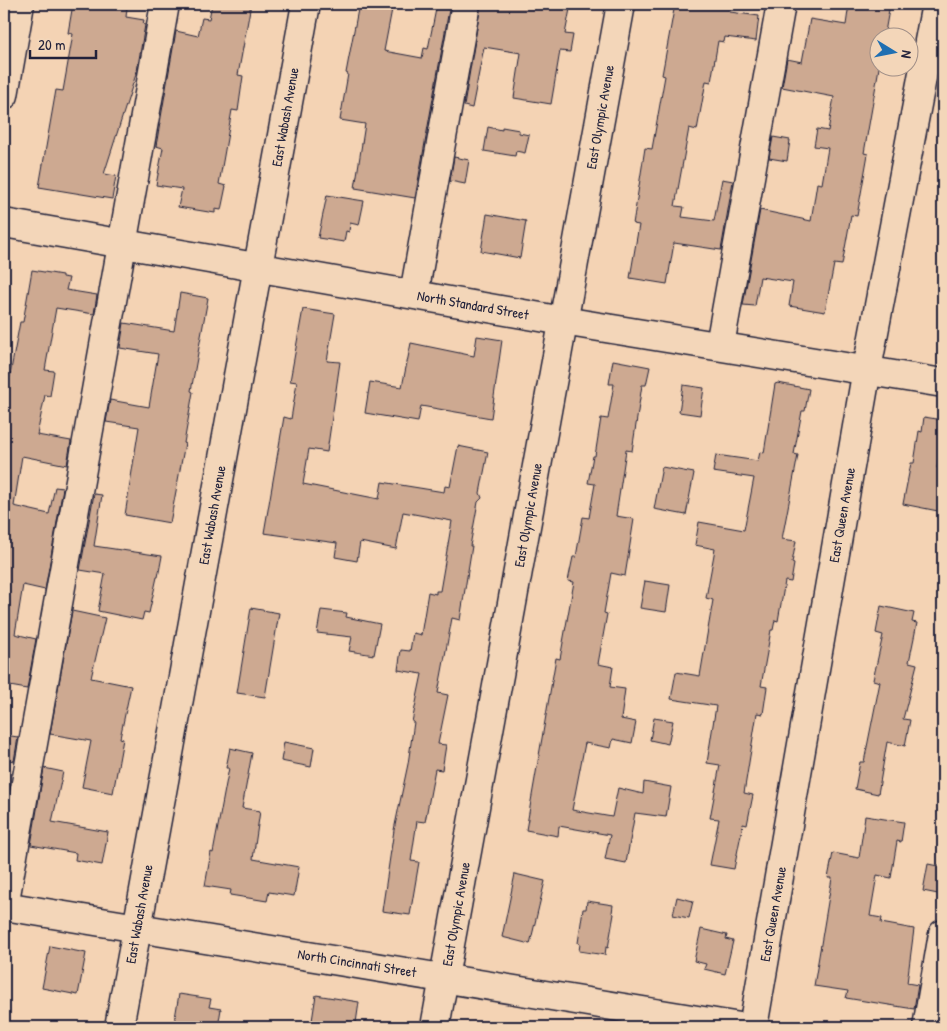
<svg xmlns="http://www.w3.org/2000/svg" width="947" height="1031" viewBox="0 0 947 1031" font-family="'Patrick Hand',sans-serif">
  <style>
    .building { fill: #cda991; stroke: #22223b }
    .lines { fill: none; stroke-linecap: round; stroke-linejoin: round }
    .minor-casing { stroke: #22223b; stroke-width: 31 }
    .minor { stroke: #f3d6b9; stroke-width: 28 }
    .labels { text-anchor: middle; stroke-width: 4; stroke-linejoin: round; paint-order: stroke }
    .street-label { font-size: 14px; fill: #22223b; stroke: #f3d6b9 }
  </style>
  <rect width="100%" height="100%" fill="#f4d3b4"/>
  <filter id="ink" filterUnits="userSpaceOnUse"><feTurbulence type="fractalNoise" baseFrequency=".02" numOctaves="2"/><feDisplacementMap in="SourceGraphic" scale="10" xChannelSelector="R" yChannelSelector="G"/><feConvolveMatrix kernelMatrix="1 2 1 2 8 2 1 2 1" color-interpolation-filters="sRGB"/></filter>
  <g filter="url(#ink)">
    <!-- building -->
    <g class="building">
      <polygon points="73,4 102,4 127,8 126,17 144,20 143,24 145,25 137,71 104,174 116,176 112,199 39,187 56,90 63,91 73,34 68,33"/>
      <polygon points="212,4 251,4 238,75 243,76 238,111 232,110 219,184 226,186 221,210 215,209 215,213 178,207 182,189 156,185 163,148 156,146 176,31 198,36 202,18 209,19"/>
      <polygon points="359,4 393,4 384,51 422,58 424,48 428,49 437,4 450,4 415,198 355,188 365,124 340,120 348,74 346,73"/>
      <polygon points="481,4 571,4 565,34 573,35 570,52 560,51 551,104 514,98 521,53 484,47 472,108 464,106"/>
      <polygon points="675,4 713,4 730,7 730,12 759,16 756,41 725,37 724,42 718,41 711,82 706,81 697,130 689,128 675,206 684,207 682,217 714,221 722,179 733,181 721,250 674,243 667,284 630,278 639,225 633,224 645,148 652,149 665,76 662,75"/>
      <polygon points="849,4 890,4 884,38 880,38 880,62 864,153 868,154 857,216 851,215 842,265 834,264 825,312 789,306 793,282 760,277 755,306 743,305 760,210 811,221 817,183 822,184 828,148 814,146 817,129 828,131 834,97 782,87 787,59 802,62 810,19 846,25"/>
      <polygon points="488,127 502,130 502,127 519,130 519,133 529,135 525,153 516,151 515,156 484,151"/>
      <polygon points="773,137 790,140 787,161 769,158"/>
      <polygon points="454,157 469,160 465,184 450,181"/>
      <polygon points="327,195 364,201 359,225 350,223 349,232 346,231 344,242 318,238"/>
      <polygon points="487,214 526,221 520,258 481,251"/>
      <polygon points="32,270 62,275 62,277 69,278 66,290 97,295 94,314 56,308 45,370 54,371 50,396 45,395 37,435 71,441 67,465 22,456 14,506 49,514 55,487 63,488 45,590 23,585 15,634 36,639 27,689 4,685 4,407 20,322 23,322"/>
      <polygon points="180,293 208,298 191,391 193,392 184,443 185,443 170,523 125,515 139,427 106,422 110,400 149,407 158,354 120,348 124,323 174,331"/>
      <polygon points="303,309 335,314 327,361 340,362 327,452 309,449 303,484 379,499 382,482 444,492 445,486 450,487 458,446 488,452 480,493 482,498 478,502 470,546 472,546 460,620 452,618 438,693 448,695 438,744 446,745 442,770 435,769 425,822 417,821 411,861 419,862 410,915 382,911 394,830 408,764 414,722 412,722 422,674 398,670 401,650 410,651 413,633 421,635 428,592 436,594 436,591 440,591 452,521 403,512 396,549 360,542 357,561 335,557 337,543 264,533 284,417 291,419 297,382 290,381"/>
      <polygon points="477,336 502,340 491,418 421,406 418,422 365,413 370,382 402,387 411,343 474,356"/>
      <polygon points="613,360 650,367 646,385 642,385 632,451 626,450 616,516 634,519 625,576 611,573 604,613 607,614 598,664 613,667 610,687 625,689 621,719 636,722 632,743 613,739 611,748 585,743 572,810 612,817 618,788 643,794 644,782 671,787 666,817 635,813 626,863 605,859 610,835 559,826 558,836 526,830 556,658 560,659 574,582 568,581 573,557 576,557 583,517 589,518 595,484 588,483 593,456 595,456 601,418 608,419 614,384 609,384"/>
      <polygon points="778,383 809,389 805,411 802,411 794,454 798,455 782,539 796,541 792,563 794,564 791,582 785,581 778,621 775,620 773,630 771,630 761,686 767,687 763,714 757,713 744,793 753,795 747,825 743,824 734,869 710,865 719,819 710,818 720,765 707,763 716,706 671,699 676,672 700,676 713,600 706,598 715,549 695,545 699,522 744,530 754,478 713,472 716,455 758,461 760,452 764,453 775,384"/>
      <polygon points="683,385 704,388 700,415 679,412"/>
      <polygon points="924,417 943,420 943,432 937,468 943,469 943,512 903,504 911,463 914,463 919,431 922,432"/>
      <polygon points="662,467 694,473 686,515 654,509"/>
      <polygon points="94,494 102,495 94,546 162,556 158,577 157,577 149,613 144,612 142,620 98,611 105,574 80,570"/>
      <polygon points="645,581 670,585 666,612 640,608"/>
      <polygon points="881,606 914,613 912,622 917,623 909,662 917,664 903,719 910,720 905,746 887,742 878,794 855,789 860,762 864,762 880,682 873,680 883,635 876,633"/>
      <polygon points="251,608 279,613 265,697 237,693"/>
      <polygon points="321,610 347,613 346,617 380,624 374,655 349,651 352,637 317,633"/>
      <polygon points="72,611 105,618 91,678 131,686 120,738 123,739 113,793 82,787 91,741 50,734"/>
      <polygon points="654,718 673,721 668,744 650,740"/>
      <polygon points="4,735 18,737 14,761 4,759"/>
      <polygon points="284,742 314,748 311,767 281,761"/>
      <polygon points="230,748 252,753 242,808 260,811 253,859 299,867 294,896 269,892 267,901 230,895 231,890 205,886 211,852 213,853 222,805 229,768 226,768"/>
      <polygon points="44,768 63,772 52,822 108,832 102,865 75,860 76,853 31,845"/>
      <polygon points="865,816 904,822 901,842 897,841 891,878 877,875 870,916 882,918 881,923 914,929 907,983 918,985 914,1009 846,998 848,991 814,986 832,878 828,878 833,853 859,858"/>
      <polygon points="928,864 943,867 943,895 923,891"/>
      <polygon points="515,874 545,881 530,944 502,937"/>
      <polygon points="677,897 693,901 689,918 673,915"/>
      <polygon points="587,901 613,905 612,913 614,914 608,948 606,947 605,955 579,951 580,944 578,943 583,909 586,909"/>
      <polygon points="701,929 727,935 726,939 733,941 725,974 704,969 706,964 694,961"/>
      <polygon points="50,946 86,953 78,995 42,988"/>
      <polygon points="179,994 211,999 209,1007 221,1009 218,1027 190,1027 174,1024"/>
      <polygon points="316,995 359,1002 356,1023 347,1021 346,1027 311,1027"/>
    </g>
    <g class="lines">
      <defs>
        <g id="minor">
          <polyline points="4,95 20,4"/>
          <polyline points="4,223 563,321 943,383"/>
          <polyline points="414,294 466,4"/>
          <polyline points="720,345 781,4"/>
          <polyline points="4,906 165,4"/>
          <polyline points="4,906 740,1027"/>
          <polyline points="119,1027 306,4"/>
          <polyline points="435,1027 621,4"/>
          <polyline points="753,1027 867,369 936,4"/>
          <polyline points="927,1027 943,934"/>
        </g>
      </defs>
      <!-- minor casing -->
      <use href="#minor" class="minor-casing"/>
      <!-- minor -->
      <use href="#minor" class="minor"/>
    </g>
  </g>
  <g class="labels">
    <!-- street labels -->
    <g class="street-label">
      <text transform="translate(285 117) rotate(-80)" y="5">East Wabash Avenue</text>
      <text transform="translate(600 117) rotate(-80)" y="5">East Olympic Avenue</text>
      <text transform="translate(473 305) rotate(10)" y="5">North Standard Street</text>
      <text transform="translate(212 515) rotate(-80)" y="5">East Wabash Avenue</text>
      <text transform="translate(528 515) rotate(-80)" y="5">East Olympic Avenue</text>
      <text transform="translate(842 515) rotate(-80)" y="5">East Queen Avenue</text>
      <text transform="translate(139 914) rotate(-80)" y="5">East Wabash Avenue</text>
      <text transform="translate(456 914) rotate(-80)" y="5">East Olympic Avenue</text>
      <text transform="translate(773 914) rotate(-80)" y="5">East Queen Avenue</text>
      <text transform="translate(357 963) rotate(9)" y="5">North Cincinnati Street</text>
    </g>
  </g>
  <!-- margin -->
  <rect width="947" height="1031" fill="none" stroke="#f3d6b9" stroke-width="20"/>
  <rect x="10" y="10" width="927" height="1011" fill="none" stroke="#22223b" stroke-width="2" filter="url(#ink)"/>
  <!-- north arrow -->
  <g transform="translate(894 52) rotate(100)"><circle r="24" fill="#f3d6b9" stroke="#9f8e87"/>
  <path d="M0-4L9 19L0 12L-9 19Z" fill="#1f6fb2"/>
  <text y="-8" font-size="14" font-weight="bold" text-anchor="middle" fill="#22223b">N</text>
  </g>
  <!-- scale -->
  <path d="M30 50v8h66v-8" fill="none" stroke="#22223b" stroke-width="2.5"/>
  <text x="38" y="50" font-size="15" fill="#22223b" stroke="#f3d6b9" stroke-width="4" paint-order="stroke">20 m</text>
</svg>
